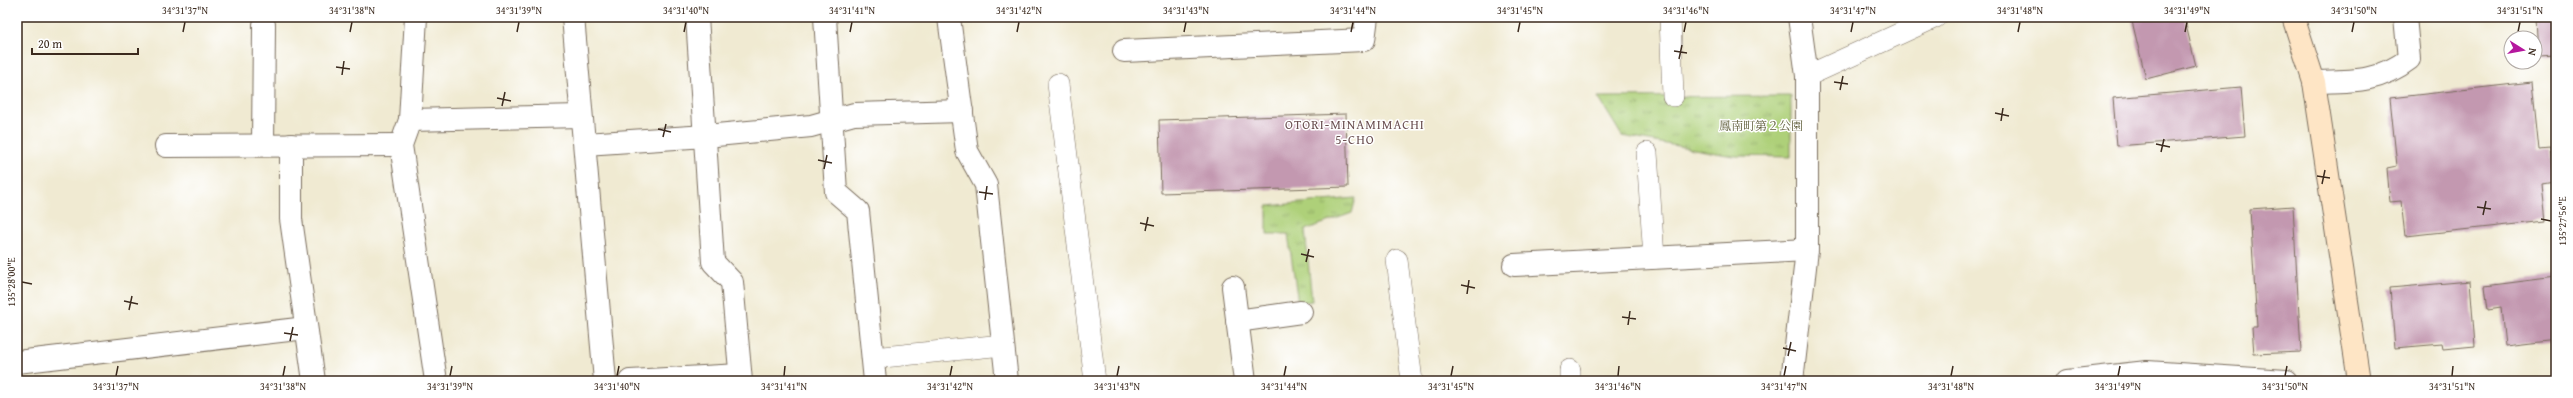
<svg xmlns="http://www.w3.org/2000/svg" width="2573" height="398" viewBox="0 0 2573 398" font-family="'Gentium Book Plus','Noto Serif JP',serif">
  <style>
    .park { fill: url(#park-tufts); stroke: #747d4c }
    .building { fill: #c398b0 }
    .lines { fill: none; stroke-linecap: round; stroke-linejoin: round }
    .lane-casing { stroke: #7a6d5d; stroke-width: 22 }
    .street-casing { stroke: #7a6d5d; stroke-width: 24 }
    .secondary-casing { stroke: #7a6d5d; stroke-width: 24 }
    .lane { stroke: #fff; stroke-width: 21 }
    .street { stroke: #fff; stroke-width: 22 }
    .secondary { stroke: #fee5c5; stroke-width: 22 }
    .ticks { fill: none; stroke: #3b2a1e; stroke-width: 1.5 }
    .labels { text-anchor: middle; stroke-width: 3; stroke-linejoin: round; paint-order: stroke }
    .park-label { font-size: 12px; fill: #5e5c39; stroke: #fff }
    .neighbourhood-label { font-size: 13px; letter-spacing: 1px; fill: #6b5051; stroke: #fff }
    .neatline { fill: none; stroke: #3b2a1e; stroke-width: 1.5 }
    .ticks-label { font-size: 10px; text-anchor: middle; fill: #3b2a1e }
  </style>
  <defs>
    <pattern id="park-tufts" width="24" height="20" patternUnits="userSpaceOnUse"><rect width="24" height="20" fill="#aed079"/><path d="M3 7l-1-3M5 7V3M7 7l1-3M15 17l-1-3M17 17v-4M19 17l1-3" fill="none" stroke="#8fa963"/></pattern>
  </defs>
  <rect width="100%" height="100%" fill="#fff"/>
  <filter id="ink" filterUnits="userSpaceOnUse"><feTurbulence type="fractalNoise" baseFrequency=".025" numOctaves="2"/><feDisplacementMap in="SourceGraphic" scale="8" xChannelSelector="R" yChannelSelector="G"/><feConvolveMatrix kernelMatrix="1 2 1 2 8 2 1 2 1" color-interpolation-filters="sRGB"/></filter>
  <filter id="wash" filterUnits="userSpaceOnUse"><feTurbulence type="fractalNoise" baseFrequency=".012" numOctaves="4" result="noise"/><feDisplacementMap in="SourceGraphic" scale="16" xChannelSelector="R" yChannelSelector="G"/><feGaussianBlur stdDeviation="0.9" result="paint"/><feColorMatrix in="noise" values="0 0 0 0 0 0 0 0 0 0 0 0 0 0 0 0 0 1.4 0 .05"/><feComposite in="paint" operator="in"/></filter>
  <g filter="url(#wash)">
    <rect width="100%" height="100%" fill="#f0ead2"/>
    <!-- park -->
    <g class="park">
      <polygon points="1791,96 1791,157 1733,156 1622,136 1598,97"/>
      <polygon points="1356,198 1352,213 1305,230 1312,301 1298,303 1288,234 1267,234 1267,206"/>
    </g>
    <g id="blocks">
      <!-- building -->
      <g class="building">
        <polygon points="2131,17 2184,17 2196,66 2146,79"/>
        <polygon points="2536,17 2556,17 2556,55 2538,56"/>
        <polygon points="2532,82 2539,150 2551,149 2554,182 2542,184 2546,221 2405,236 2401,201 2390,202 2387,168 2397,166 2390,98"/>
        <polygon points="2241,87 2245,136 2117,146 2113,98"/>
        <polygon points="1346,114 1348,187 1161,193 1159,120"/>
        <polygon points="2293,206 2301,352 2254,354 2252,327 2257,327 2250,209"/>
        <polygon points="2556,277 2556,340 2505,346 2501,308 2488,310 2485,286"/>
        <polygon points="2470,281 2475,346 2443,349 2442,344 2395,348 2390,288"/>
      </g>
    </g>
  </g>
  <g filter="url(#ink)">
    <use href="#blocks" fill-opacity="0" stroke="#7a6d5d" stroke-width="1"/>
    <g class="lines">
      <defs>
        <g id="lane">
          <polyline points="1670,17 1673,96"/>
          <polyline points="1807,76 1936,17"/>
          <polyline points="1058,84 1095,381"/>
          <polyline points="1647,153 1654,258"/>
          <polyline points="1397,260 1412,381"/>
          <polyline points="873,358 1003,345"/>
          <polyline points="1570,381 1570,370"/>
        </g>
        <g id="street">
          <polyline points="416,17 410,120 401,145 436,381"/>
          <polyline points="573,17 605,381"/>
          <polyline points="697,17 713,262 732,282 741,381"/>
          <polyline points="825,17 836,192 858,211 875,381"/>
          <polyline points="949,18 967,151 986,185 1007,381"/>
          <polyline points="1124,51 1364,40 1367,17"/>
          <path d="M2314 82C2351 81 2378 83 2409 59L2405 17"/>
          <polyline points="410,120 581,116"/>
          <polyline points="585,144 706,136 811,126 854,114 962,111"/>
          <polyline points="263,145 264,25"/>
          <polyline points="291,145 291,219 314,381"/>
          <polyline points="166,146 401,145"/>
          <polyline points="1514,265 1807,250"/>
          <polyline points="1233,287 1245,381"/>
          <polyline points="1237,321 1301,312"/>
          <polyline points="17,362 306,328"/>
          <polyline points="630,381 740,375"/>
          <polyline points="1792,381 1807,250 1807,76 1799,17"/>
          <polyline points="2067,381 2147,372 2286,381"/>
        </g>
        <polyline id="secondary" points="2293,17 2314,82 2359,381"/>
      </defs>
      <!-- lane casing -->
      <use href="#lane" class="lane-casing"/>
      <!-- street casing -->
      <use href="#street" class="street-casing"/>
      <!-- secondary casing -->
      <use href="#secondary" class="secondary-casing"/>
      <!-- lane -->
      <use href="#lane" class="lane"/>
      <!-- street -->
      <use href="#street" class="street"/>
      <!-- secondary -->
      <use href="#secondary" class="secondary"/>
    </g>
  </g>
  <!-- ticks -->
  <path class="ticks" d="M183 32 185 22M350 32 352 22M517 32 519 22M684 32 686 22M850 32 852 22M1017 32 1019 22M1184 32 1186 22M1351 32 1353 22M1518 32 1520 22M1684 32 1686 22M1851 32 1853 22M2018 32 2020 22M2185 32 2187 22M2352 32 2354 22M2518 32 2520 22M1674 51 1687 53M1679 59 1682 45M336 67 350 69M342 75 344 61M1834 82 1848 84M1840 90 1843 76M497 98 511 101M502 106 505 92M1995 113 2009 116M2001 121 2003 108M658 129 671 132M663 137 666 124M2156 144 2170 147M2161 152 2164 139M818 160 832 163M824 169 827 155M2317 176 2330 178M2322 184 2325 170M979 192 993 194M985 200 987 186M2477 207 2491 209M2483 215 2486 201M2541 219 2551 221M1140 223 1154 226M1145 231 1148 217M1301 254 1314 257M1306 262 1309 249M22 282 32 284M1461 285 1475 288M1467 294 1469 280M124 301 138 304M129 310 132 296M1622 317 1636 319M1628 325 1630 311M284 333 298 335M290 341 293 327M1783 348 1796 351M1788 356 1791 342M116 376 118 366M283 376 285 366M450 376 452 366M617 376 619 366M784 376 785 366M950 376 952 366M1117 376 1119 366M1284 376 1286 366M1451 376 1453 366M1618 376 1619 366M1784 376 1786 366M1951 376 1953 366M2118 376 2120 366M2285 376 2287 366M2452 376 2453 366"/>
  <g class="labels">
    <!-- park labels -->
    <g class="park-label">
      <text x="1761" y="130">鳳南町第２公園</text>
    </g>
    <!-- neighbourhood labels -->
    <g class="neighbourhood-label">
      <text x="1355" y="129">OTORI-MINAMIMACHI<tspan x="1355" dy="15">5-CHO</tspan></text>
    </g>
  </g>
  <!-- margin -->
  <rect width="2573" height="398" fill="none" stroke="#fff" stroke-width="44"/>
  <!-- north arrow -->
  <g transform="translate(2523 50) rotate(101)"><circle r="19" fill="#ffffff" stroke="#b1aaa5"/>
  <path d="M0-3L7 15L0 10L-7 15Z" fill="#b5179e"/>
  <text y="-6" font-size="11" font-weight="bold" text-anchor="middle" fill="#3b2a1e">N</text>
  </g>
  <!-- scale -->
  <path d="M32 48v6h106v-6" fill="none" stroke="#3b2a1e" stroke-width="2"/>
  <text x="38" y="48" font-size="12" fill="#3b2a1e" stroke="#ffffff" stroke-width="3" paint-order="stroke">20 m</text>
  <rect x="22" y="22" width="2529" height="354" class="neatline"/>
  <g class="ticks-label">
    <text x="185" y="14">34°31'37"N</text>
    <text x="352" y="14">34°31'38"N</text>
    <text x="519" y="14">34°31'39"N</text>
    <text x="686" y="14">34°31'40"N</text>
    <text x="852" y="14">34°31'41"N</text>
    <text x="1019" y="14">34°31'42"N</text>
    <text x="1186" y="14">34°31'43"N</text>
    <text x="1353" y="14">34°31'44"N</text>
    <text x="1520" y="14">34°31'45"N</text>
    <text x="1686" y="14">34°31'46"N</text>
    <text x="1853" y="14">34°31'47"N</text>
    <text x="2020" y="14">34°31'48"N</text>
    <text x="2187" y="14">34°31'49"N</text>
    <text x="2354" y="14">34°31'50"N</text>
    <text x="2520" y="14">34°31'51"N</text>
    <text transform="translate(2562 221) rotate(-90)" y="4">135°27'56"E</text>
    <text transform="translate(11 282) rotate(-90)" y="4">135°28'00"E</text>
    <text x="116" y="390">34°31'37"N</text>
    <text x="283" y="390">34°31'38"N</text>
    <text x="450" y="390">34°31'39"N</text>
    <text x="617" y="390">34°31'40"N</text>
    <text x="784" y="390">34°31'41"N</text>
    <text x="950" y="390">34°31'42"N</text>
    <text x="1117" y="390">34°31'43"N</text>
    <text x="1284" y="390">34°31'44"N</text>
    <text x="1451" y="390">34°31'45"N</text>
    <text x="1618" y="390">34°31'46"N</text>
    <text x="1784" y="390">34°31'47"N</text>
    <text x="1951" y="390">34°31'48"N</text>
    <text x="2118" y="390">34°31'49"N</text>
    <text x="2285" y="390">34°31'50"N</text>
    <text x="2452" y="390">34°31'51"N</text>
  </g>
</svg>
